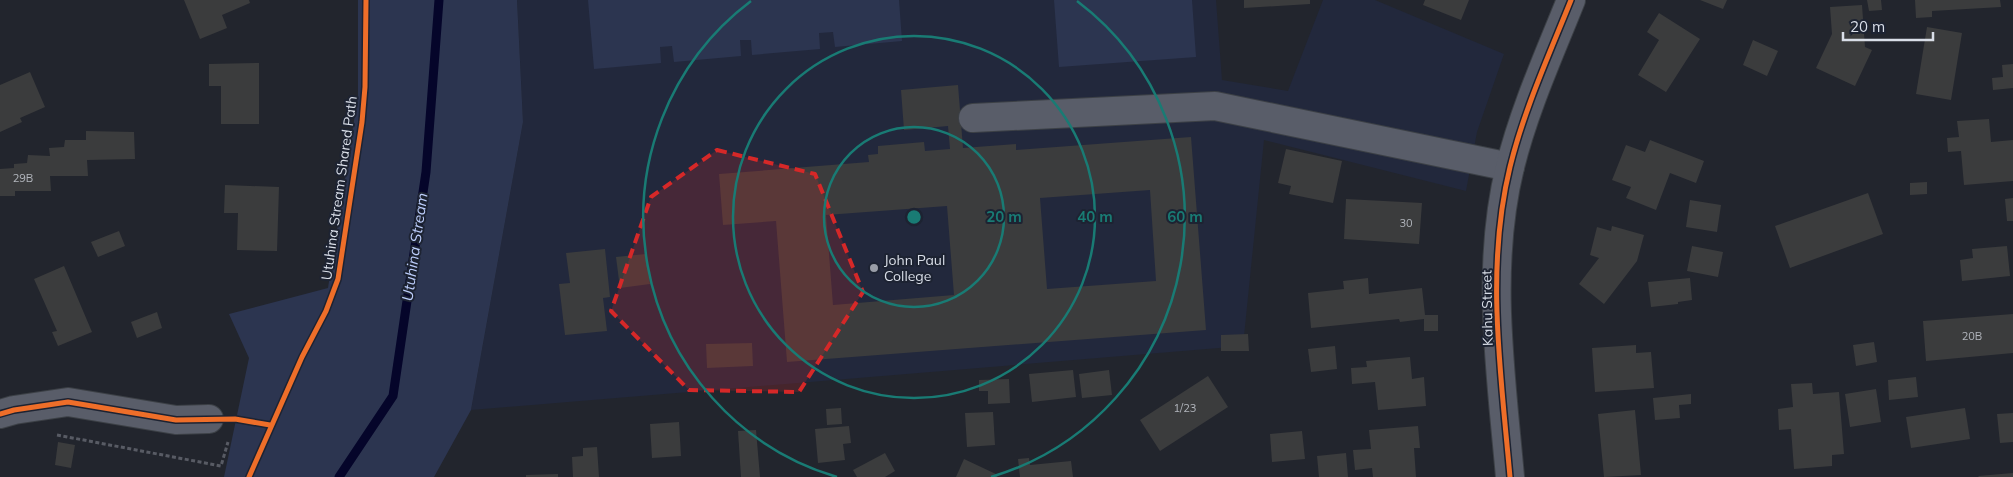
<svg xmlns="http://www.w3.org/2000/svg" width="2013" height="477" viewBox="0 0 2013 477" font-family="Mulish,sans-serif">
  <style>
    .built { fill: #22283c }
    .green { fill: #2c3550 }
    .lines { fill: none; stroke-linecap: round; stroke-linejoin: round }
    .stream { stroke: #05052a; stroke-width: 9 }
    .building { fill: #3b3c3d; fill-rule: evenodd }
    .minor-casing { stroke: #3c4046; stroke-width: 30 }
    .path { stroke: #585b64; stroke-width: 3; stroke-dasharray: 4 2.5; stroke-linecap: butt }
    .minor { stroke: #595d69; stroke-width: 28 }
    .cycleway-casing { stroke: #1d2332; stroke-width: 8 }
    .cycleway { stroke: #ee6e29; stroke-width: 5 }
    .marked { fill: #d62828; fill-opacity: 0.2; stroke: #d62828; stroke-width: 4; stroke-dasharray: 10 6; stroke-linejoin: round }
    .ring { fill: none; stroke: #197b74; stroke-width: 2.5 }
    .poi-dot { fill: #999da7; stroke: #1d2332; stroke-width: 2 }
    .labels { text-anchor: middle; stroke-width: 4; stroke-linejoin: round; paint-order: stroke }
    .number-label { font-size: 11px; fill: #b2b6bd }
    .street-label { font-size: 14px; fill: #d9dee8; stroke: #1d2332 }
    .poi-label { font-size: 14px; fill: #d9dee8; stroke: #1d2332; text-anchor: start }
    .water-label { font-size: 15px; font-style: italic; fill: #bccdfb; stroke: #1d2332 }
    .centre { fill: #197b74; stroke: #1d2332; stroke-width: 2.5 }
    .ring-label { font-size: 15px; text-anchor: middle; font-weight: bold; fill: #197b74; stroke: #1d2332; stroke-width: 4; stroke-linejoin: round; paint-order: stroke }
  </style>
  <rect width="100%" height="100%" fill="#22252d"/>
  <!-- built -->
  <polygon class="built" points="517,0 1216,0 1222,80 1288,91 1323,0 1375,0 1504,54 1477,132 1466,191 1264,140 1243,346 471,410 523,122"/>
  <!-- green -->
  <g class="green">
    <polygon points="358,0 517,0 523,122 471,410 434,477 224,477 249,358 229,314 328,288 358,95"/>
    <polygon points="588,0 899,0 902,41 835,47 833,32 819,33 820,49 752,55 751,40 740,40 741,56 674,62 672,46 660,47 661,63 594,69"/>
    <polygon points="1054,0 1192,0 1196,57 1059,67"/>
  </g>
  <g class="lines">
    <!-- stream -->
    <polyline class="stream" points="339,477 393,396 426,172 439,0"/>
  </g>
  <!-- building -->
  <g class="building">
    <polygon points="184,0 249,0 250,3 222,15 227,28 200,39"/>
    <polygon points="1244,0 1310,0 1310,4 1244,8"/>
    <polygon points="1425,0 1469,0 1461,20 1423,5"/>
    <polygon points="1700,0 1727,0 1723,9"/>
    <polygon points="1867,0 1881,0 1882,10 1869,11"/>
    <polygon points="1915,0 2000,0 2001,7 1932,11 1932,17 1916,18"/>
    <polygon points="1862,5 1865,47 1872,50 1855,86 1816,68 1832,34 1830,7"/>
    <polygon points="1659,13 1700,39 1666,92 1638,75 1659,40 1647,32"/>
    <polygon points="1927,27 1962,33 1951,100 1916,94"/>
    <polygon points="1753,40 1778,51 1767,76 1743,65"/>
    <polygon points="259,63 259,124 221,124 221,86 209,86 209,64"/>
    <polygon points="2013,64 2013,88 1993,90 1992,78 2003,77 2002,65"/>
    <polygon points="30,72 45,107 20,118 22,122 0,132 0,85"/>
    <path d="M958 85 963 148 1016 144V150L1191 137 1206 330 787 362 776 221 723 225 719 174 869 162 868 155 878 154V146L924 142 925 151 950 149 948 126 904 130 901 90ZM1150 190 1156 281 1047 289 1040 198ZM947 206 954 295 833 305 826 215Z"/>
    <polygon points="1989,119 1991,142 2013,140 2013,181 1964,185 1961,151 1948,152 1947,138 1959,137 1957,121"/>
    <polygon points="86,131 134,132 135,159 87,160 88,176 50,176 51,191 15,191 15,196 0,196 0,169 14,168 14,164 27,163 28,155 50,156 49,148 64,147 65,140 86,140"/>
    <polygon points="1650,140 1704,161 1696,183 1670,173 1656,210 1626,198 1631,187 1612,180 1626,145 1645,152"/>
    <polygon points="1286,149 1342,161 1333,203 1289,194 1291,186 1278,183"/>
    <polygon points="1927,182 1927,194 1910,195 1910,183"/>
    <polygon points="225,185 279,187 277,251 237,250 238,213 224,213"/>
    <polygon points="1868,193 1883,234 1790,268 1775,226"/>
    <polygon points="2013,198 2013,221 2007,221 2005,199"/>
    <polygon points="1346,199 1422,203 1419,244 1344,239"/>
    <polygon points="1690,200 1721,205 1717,232 1686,227"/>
    <polygon points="1612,226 1644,235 1637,261 1604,304 1579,284 1599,258 1590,255 1597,227 1611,231"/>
    <polygon points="119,231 125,246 98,257 91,242"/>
    <polygon points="1692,246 1723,252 1718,277 1687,271"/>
    <polygon points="2007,246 2010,276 1962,281 1960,260 1973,258 1972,249"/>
    <polygon points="605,249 610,297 603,298 607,331 565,335 559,284 570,283 566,253"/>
    <polygon points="646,254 650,284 620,288 616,257"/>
    <polygon points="64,266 92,332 58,346 52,332 57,331 34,279"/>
    <polygon points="1368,278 1369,294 1422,288 1425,315 1438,315 1438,331 1424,331 1424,319 1400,322 1399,319 1311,328 1308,293 1344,289 1343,281"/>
    <polygon points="1690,278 1692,300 1678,302 1678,304 1651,307 1648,282"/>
    <polygon points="157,312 162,328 137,338 131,322"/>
    <polygon points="2013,314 2013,353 1926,361 1923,321"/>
    <polygon points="1248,334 1249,351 1221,351 1221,335"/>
    <polygon points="1874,342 1877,362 1856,366 1853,345"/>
    <polygon points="752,343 753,366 707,368 706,344"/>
    <polygon points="1636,345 1636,353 1651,352 1654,388 1595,392 1592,348"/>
    <polygon points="1335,346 1337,369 1311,372 1308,349"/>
    <polygon points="1410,357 1412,379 1424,377 1426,406 1378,410 1375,382 1352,384 1351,368 1367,367 1366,361"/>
    <polygon points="1073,370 1076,397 1032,402 1029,374"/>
    <polygon points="1109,370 1112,395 1082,398 1079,374"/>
    <polygon points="1208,376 1228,407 1160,451 1140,420"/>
    <polygon points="1916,377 1918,397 1889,400 1888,380"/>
    <polygon points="1009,379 1010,403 988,404 988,391 979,391 979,380"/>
    <polygon points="1812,383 1813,394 1839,392 1844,454 1832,455 1832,466 1794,469 1791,429 1779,430 1778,409 1793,407 1791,384"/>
    <polygon points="1876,389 1881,422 1850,427 1845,394"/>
    <polygon points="1691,394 1691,404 1679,405 1680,418 1655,420 1653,398"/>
    <polygon points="841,408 842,424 827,425 826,409"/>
    <polygon points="1965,408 1970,439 1911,448 1906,417"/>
    <polygon points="1635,410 1641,475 1604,477 1598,414"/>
    <polygon points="993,412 995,445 967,447 965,413"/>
    <polygon points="2013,413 2013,442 2000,443 1997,414"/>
    <polygon points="679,422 681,456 652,458 650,424"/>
    <polygon points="849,426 851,443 843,444 845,460 818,463 815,429"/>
    <polygon points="1418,426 1420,448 1414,448 1416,477 1373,477 1372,468 1355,470 1353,450 1371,449 1369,430"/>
    <polygon points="756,430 760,477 741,477 738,431"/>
    <polygon points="1302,431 1305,459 1272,462 1270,434"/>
    <polygon points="58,442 75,445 71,468 55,465"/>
    <polygon points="597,447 599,477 573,477 572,457 583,456 583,448"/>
    <polygon points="885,453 895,471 885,477 857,477 853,470"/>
    <polygon points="1346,453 1348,477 1319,477 1317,456"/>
    <polygon points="1029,458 1030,465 1071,461 1073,477 1020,477 1018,459"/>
    <polygon points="964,459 998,475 997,477 956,477"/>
    <polygon points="2013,473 2013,477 1979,477 1978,476"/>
    <polygon points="558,474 558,477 526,477 526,475"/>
  </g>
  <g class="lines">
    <defs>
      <g id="minor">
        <polyline points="973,118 1215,106 1510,167"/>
        <polyline points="0,414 14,410 68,402 176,420 209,419"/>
        <path d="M1510 477C1501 374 1485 269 1510 167 1524 110 1549 55 1571 0"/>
      </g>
    </defs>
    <!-- minor casing -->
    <use href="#minor" class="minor-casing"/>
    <!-- path -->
    <polyline class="path" points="57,435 221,466 228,442"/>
    <!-- minor -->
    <use href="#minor" class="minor"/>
    <defs>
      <g id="cycleway">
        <polyline points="0,414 14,410 68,402 176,420 235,419 270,425"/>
        <polyline points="249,477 302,357 326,311 338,279 362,122 365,87 366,0"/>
        <path d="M1510 477C1501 374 1485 269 1510 167 1524 110 1549 55 1571 0"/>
      </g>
    </defs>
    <!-- cycleway casing -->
    <use href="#cycleway" class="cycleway-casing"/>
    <!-- cycleway -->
    <use href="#cycleway" class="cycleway"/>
  </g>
  <!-- marked area -->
  <path class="marked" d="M717 150 815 174 863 292 799 392 689 390 611 311 651 197Z"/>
  <!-- distance rings -->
  <g class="ring">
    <circle cx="914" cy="217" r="90"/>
    <circle cx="914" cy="217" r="181"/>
    <path d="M837 477A271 271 0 0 1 751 1M1077 1A271 271 0 0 1 991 477"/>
  </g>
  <!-- markers -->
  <circle class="poi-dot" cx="874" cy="268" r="5"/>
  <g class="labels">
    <!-- number labels -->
    <g class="number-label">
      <text x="23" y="182">29B</text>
      <text x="1406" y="227">30</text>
      <text x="1972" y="340">20B</text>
      <text x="1185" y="412">1/23</text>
    </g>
    <!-- street labels -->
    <g class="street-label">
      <text transform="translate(339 188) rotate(-82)" y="5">Utuhina Stream Shared Path</text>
      <text transform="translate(1487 308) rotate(-91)" y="5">Kahu Street</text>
    </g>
    <!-- poi labels -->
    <g class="poi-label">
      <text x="884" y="265">John Paul<tspan x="884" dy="16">College</tspan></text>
    </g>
    <!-- water labels -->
    <g class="water-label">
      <text transform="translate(415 247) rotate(-82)" y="5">Utuhina Stream</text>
    </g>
  </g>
  <circle cx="914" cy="217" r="8" class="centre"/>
  <g class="ring-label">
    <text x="1004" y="222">20 m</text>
    <text x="1095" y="222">40 m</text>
    <text x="1185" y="222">60 m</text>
  </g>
  <!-- scale -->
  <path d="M1843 32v8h90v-8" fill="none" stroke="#d9dee8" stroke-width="2.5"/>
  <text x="1850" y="32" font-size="15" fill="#d9dee8" stroke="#1d2332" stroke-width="4" paint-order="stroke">20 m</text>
</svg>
